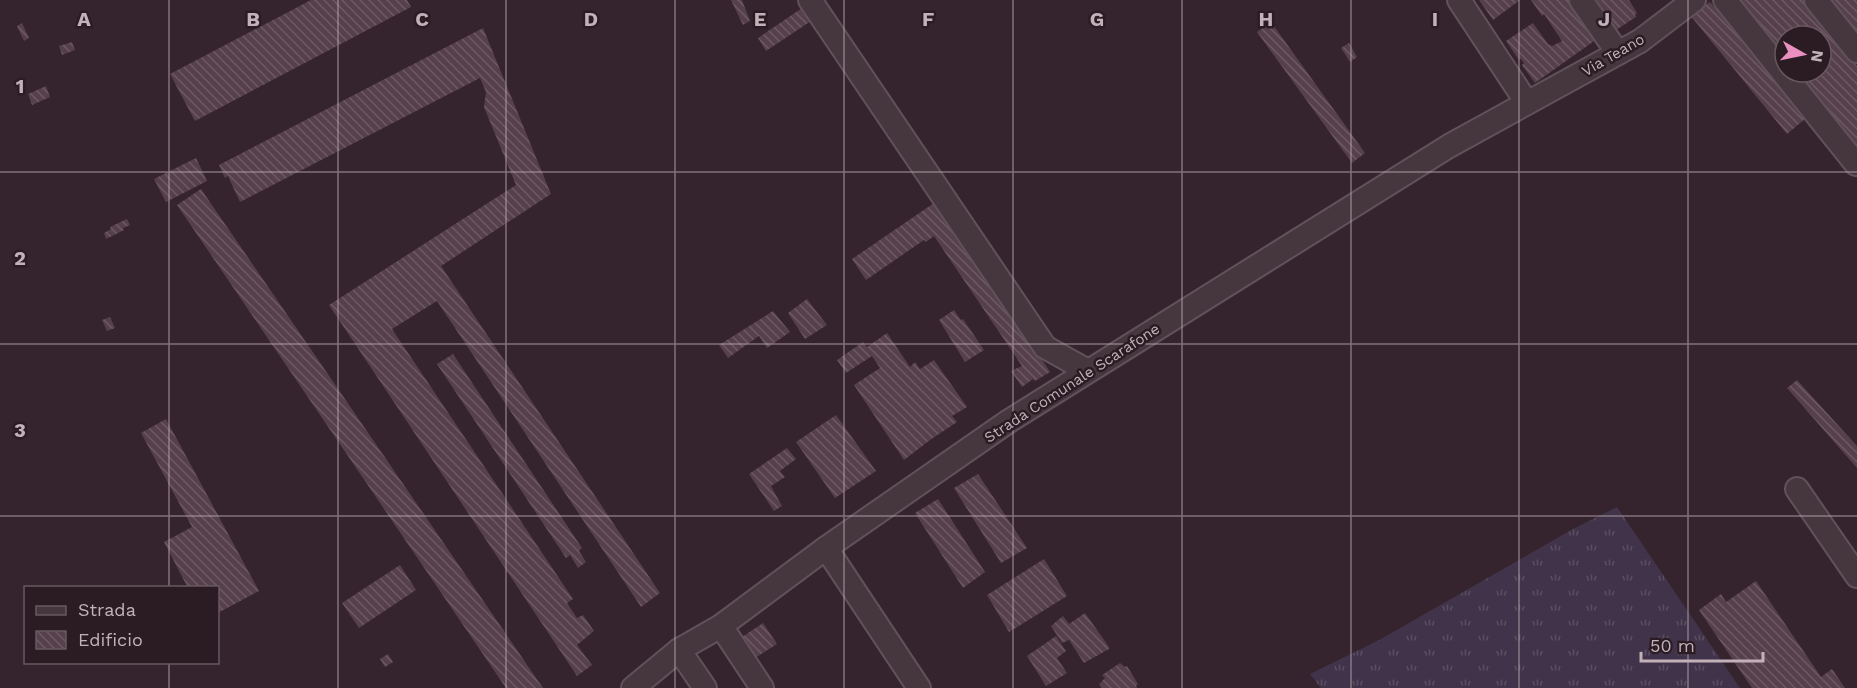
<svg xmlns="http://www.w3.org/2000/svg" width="1857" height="688" viewBox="0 0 1857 688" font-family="'Work Sans',sans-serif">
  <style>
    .grass { fill: url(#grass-tufts) }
    .building { fill: url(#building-back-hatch) }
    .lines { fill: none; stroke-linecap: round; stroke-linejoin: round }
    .minor-casing { stroke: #61515a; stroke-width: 26 }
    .minor { stroke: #46373f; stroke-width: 22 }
    .grid { fill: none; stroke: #c3b1ba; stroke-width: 1.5; stroke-opacity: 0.55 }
    .labels { text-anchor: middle; stroke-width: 5; stroke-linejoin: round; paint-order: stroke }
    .street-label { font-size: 15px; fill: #c3b1ba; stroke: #2b1c24 }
    .grid-label { font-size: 20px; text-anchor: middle; font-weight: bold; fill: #c3b1ba; stroke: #2b1c24; stroke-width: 5; stroke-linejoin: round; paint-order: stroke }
  </style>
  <defs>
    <pattern id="grass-tufts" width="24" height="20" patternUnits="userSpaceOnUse" patternTransform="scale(1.5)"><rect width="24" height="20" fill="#413349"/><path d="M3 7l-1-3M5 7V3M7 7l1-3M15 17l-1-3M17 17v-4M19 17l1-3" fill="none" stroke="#5b4e61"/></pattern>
    <pattern id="building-back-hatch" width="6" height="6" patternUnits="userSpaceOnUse" patternTransform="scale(1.5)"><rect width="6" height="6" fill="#56404c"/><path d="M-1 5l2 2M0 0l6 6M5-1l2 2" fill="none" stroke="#6d5964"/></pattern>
  </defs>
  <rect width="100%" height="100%" fill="#35232e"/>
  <!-- grass -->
  <polygon class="grass" points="1617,507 1740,688 1321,688 1310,674 1381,639 1573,529"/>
  <!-- building -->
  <g class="building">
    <polygon points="311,0 407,0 411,7 195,121 170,74"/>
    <polygon points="731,0 742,0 750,21 743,25"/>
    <polygon points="1479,0 1520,0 1493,20"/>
    <polygon points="1531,0 1568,0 1597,39 1535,83 1522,65 1524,63 1521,59 1519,60 1506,41 1533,23 1548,44 1552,46 1562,41 1544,14 1542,16"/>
    <polygon points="1597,0 1629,0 1637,13 1635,15 1636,17 1616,30"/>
    <polygon points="1733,0 1806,0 1857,66 1857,156 1789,72 1821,72 1821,36 1785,36 1785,63"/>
    <polygon points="1827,0 1857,0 1857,38"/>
    <polygon points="1710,2 1780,84 1779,86 1781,89 1783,88 1806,116 1804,118 1805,119 1787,134 1690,15"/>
    <polygon points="802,8 811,21 766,51 758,38"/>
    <polygon points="1271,22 1365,153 1352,163 1257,32"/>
    <polygon points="22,23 29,38 24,41 17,26"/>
    <polygon points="483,28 551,194 441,266 660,593 641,607 437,301 392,329 573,599 567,603 577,618 583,615 594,631 577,645 592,665 577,676 329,305 516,185 484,107 486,92 480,78 240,202 228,176 225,178 219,165"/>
    <polygon points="72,42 75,50 62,55 59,46"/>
    <polygon points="1349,43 1357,57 1350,62 1341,48"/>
    <polygon points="46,86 50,97 32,105 28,94"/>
    <polygon points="196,158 207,181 166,202 154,179"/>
    <polygon points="201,189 543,688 506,688 177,205"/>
    <polygon points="934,203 1039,355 1050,372 1035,381 1033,379 1022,387 1011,371 1022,366 934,236 926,242 924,240 866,280 852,259"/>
    <polygon points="127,219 130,225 123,228 124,230 106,239 104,233 111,229 110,227"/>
    <polygon points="807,299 827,325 805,339 788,313"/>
    <polygon points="954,310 961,320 963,319 984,350 965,362 939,320"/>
    <polygon points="773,311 790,332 767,348 759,336 728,358 719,345"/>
    <polygon points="110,317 115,328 107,331 102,320"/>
    <polygon points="887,333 910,367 915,362 920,369 934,360 967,407 952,416 957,422 930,440 904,460 854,385 880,368 872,356 846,373 837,360 863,342 867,347"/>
    <polygon points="453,354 582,548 579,551 586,562 578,568 570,555 566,558 437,364"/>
    <polygon points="1797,380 1857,446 1857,468 1787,388"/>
    <polygon points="836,415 876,471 835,498 796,442"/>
    <polygon points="166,419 259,591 218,613 218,588 188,588 164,542 192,527 141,433"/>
    <polygon points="787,448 796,459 780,471 785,477 771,486 782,506 774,511 749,474"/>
    <polygon points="978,474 1027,548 1001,563 954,488"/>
    <polygon points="938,499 985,572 963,588 915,513"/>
    <polygon points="1044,559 1067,596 1009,632 987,595"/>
    <polygon points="400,565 416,590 359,628 342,603"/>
    <polygon points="1756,581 1821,677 1832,669 1845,688 1752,688 1699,610 1721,594 1726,602"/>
    <polygon points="1085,613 1109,647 1109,649 1084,663 1069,640 1062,643 1051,626 1063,616 1069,624"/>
    <polygon points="763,623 777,644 755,658 742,637"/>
    <polygon points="1056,636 1066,651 1057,658 1067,673 1046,686 1027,656"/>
    <polygon points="388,654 393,662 385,667 380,659"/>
    <polygon points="1120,663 1125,667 1127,666 1138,684 1136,686 1137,688 1102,688 1099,684 1105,678 1102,675"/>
  </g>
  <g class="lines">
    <defs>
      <g id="minor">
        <polyline points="810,0 1045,347 1088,371"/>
        <polyline points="1459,0 1527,103"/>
        <polyline points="1581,0 1618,53"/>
        <polyline points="1725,0 1856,164"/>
        <polyline points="1816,0 1857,51"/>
        <polyline points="1797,489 1857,576"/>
        <polyline points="826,548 919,688"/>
        <polyline points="721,626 762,688"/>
        <polyline points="679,650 705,688"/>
        <polyline points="633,688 679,650 721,626 826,548 1009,421 1449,146 1640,41 1694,0"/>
      </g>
    </defs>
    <!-- minor casing -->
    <use href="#minor" class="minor-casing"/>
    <!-- minor -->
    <use href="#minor" class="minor"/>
  </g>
  <!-- grid -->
  <path class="grid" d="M169 0V588M338 0V688M506 0V688M675 0V688M844 0V688M1013 0V688M1182 0V688M1351 0V688M1519 0V688M1688 0V688M0 172H1857M0 344H1857M0 516H1857M169 662V688"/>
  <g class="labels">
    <!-- street labels -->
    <g class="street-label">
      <text transform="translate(1613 55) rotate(-30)" y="5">Via Teano</text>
      <text transform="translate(1072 383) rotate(-33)" y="5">Strada Comunale Scarafone</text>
    </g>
  </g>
  <g class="grid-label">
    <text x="84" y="26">A</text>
    <text x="253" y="26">B</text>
    <text x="422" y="26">C</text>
    <text x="591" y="26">D</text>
    <text x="760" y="26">E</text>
    <text x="928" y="26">F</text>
    <text x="1097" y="26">G</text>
    <text x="1266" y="26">H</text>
    <text x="1435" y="26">I</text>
    <text x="1604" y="26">J</text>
    <text x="20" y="93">1</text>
    <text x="20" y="265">2</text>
    <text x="20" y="437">3</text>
  </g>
  <!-- legend -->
  <rect x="24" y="586" width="195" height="78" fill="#2b1c24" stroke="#685860" stroke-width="1.5"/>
  <rect x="36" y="606" width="30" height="9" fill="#46373f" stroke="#685860" stroke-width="1.5"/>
  <text x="78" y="616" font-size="18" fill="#c3b1ba">Strada</text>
  <rect x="36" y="631" width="30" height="18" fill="url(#building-back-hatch)" stroke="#685860" stroke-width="1.5"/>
  <text x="78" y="646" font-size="18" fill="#c3b1ba">Edificio</text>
  <!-- north arrow -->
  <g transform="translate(1803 54) rotate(99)"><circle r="28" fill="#2b1c24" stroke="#685860" stroke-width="1.5"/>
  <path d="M0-4.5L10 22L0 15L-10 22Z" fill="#ea8fbf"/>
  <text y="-9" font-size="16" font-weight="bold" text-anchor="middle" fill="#c3b1ba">N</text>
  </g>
  <!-- scale -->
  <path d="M1641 652v9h122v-9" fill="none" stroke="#c3b1ba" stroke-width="3"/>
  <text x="1650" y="652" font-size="18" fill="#c3b1ba" stroke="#2b1c24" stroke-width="4.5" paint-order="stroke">50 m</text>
</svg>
